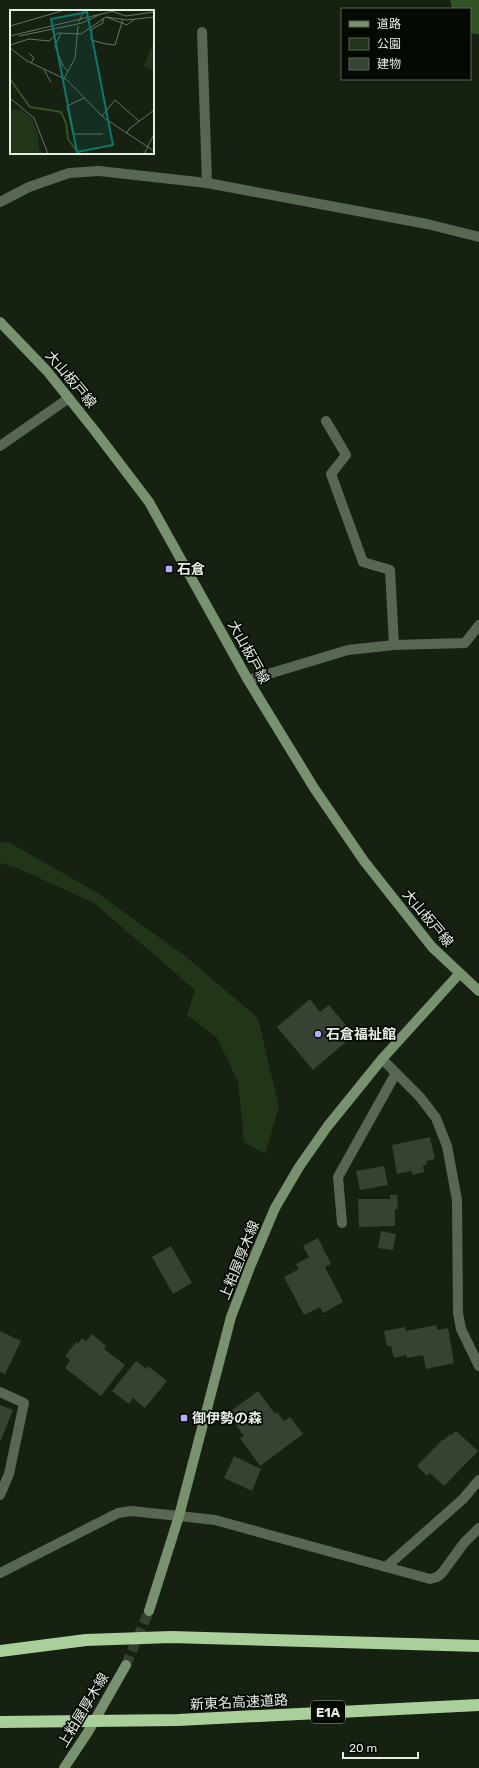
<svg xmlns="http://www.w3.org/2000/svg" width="479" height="1768" viewBox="0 0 479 1768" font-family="Rubik,'Noto Sans JP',sans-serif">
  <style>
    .green { fill: #213519 }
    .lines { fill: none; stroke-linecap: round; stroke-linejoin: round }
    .river { stroke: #315323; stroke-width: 45 }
    .building { fill: #364232 }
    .secondary-tunnel { stroke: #354031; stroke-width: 10; stroke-dasharray: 10 5; stroke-linecap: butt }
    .service { stroke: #586752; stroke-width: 10 }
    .minor { stroke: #586752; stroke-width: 10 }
    .tertiary { stroke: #586752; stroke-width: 10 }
    .secondary { stroke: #78916f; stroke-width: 10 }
    .motorway { stroke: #a9d09a; stroke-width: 12 }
    .poi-dot { fill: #b3adf9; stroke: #050904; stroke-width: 1.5 }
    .labels { text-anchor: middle; stroke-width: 3.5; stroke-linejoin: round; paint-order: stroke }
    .shield { fill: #050904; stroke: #a2a9a0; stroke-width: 1 }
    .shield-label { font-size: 13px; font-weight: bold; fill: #e6ede3 }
    .street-label { font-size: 14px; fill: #e6ede3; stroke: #050904 }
    .poi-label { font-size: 14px; font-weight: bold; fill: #e6ede3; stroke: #050904; text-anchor: start }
    .inset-river { fill: none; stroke: #315323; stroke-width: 2 }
    .inset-road { fill: none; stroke: #697366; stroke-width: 1 }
    .view { fill: #0f766e; fill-opacity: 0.15; stroke: #0f766e; stroke-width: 2 }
    .inset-edge { fill: none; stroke: #e6ede3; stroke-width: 2 }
  </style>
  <rect width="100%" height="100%" fill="#162112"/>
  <!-- green -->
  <polygon class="green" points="0,842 10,843 96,892 185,956 258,1018 279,1107 265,1154 244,1142 238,1082 217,1038 187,1015 195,990 94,903 17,868 0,863"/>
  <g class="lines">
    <!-- river -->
    <polyline class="river" points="473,0 479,12"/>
  </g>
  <!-- building -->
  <g class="building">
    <polygon points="310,999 320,1012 329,1005 354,1035 313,1070 277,1027"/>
    <polygon points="430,1137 435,1159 426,1161 427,1165 423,1165 424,1172 412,1175 412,1171 397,1174 392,1145"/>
    <polygon points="384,1166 388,1185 360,1190 356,1171"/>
    <polygon points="390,1195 397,1195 398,1209 395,1209 395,1226 359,1227 358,1199 390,1199"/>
    <polygon points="381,1231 396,1234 393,1250 378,1248"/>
    <polygon points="318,1238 331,1264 325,1267 343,1302 323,1313 320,1307 304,1315 284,1277 299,1269 296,1264 309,1257 303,1246"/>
    <polygon points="171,1246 192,1283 173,1294 152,1257"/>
    <polygon points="436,1325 438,1330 448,1328 454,1363 426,1369 423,1355 407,1358 406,1355 394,1358 391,1346 387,1346 384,1331 405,1327 406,1331"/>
    <polygon points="0,1331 21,1341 5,1374 0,1372"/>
    <polygon points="92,1334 106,1346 104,1349 125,1365 101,1396 65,1368 70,1360 65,1356 76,1342 78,1344 82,1338 86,1341"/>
    <polygon points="136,1361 146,1369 148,1366 167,1381 145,1408 133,1398 129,1404 112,1391"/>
    <polygon points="258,1391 275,1414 277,1412 284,1421 290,1417 303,1434 260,1466 240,1438 244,1436 231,1418 234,1415 231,1411"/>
    <polygon points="0,1405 13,1410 0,1442"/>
    <polygon points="456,1431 478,1451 444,1486 430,1473 427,1476 417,1466 443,1439 444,1440 450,1434 452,1435"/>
    <polygon points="234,1456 261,1469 252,1491 224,1478"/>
  </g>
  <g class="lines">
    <!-- secondary-tunnel -->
    <polyline class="secondary-tunnel" points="126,1665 149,1611"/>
    <!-- service -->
    <g class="service">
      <polyline points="202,32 207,183"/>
      <polyline points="0,202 29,187 69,173 99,171"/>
      <polyline points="326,421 346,455 331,474 363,562 390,570 394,645"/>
      <polyline points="342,1223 338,1177 396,1073"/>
    </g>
    <!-- minor -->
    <g class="minor">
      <polyline points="99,171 207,183 427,224 479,237"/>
      <polyline points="0,446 69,398"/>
      <polyline points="248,680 348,650 394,645 465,643 479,625"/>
      <polyline points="382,1059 420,1097 436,1118 447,1146 457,1200 458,1313 461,1329 479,1366"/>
      <polyline points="0,1392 24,1403 9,1474 0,1495"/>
      <polyline points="179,1516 215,1520 430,1579 437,1577 442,1573 464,1543 479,1528"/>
      <polyline points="386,1567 463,1499 479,1480"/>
    </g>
    <!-- tertiary -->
    <polyline class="tertiary" points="0,1573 118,1513 131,1511 179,1516"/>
    <!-- secondary -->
    <g class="secondary">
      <polyline points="0,322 47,371 95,431 149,502 248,680 314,788 364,861 432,947 479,991"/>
      <polyline points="149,1611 179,1516 231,1317 250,1267 275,1208 299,1167 327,1127 382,1059 459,974"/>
      <polyline points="64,1768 88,1732 126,1665"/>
    </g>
    <!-- motorway -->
    <g class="motorway">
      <polyline points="0,1651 86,1640 171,1637 479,1646"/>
      <polyline points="0,1722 178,1720 479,1705"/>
    </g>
  </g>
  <!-- markers -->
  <g class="poi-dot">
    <rect x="165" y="565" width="8" height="8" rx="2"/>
    <circle cx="318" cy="1034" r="4"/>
    <rect x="180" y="1414" width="8" height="8" rx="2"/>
  </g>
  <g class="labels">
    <!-- shield labels -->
    <rect class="shield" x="311" y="1701" width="34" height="22" rx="3"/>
    <g class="shield-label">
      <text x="328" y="1717">E1A</text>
    </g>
    <!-- street labels -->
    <g class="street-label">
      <text transform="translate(71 379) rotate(50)" y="5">大山板戸線</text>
      <text transform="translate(249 652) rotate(61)" y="5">大山板戸線</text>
      <text transform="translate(428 918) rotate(50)" y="5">大山板戸線</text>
      <text transform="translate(239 1260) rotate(-68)" y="5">上粕屋厚木線</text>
      <text transform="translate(239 1702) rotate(-3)" y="5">新東名高速道路</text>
      <text transform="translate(83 1710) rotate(-59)" y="5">上粕屋厚木線</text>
    </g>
    <!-- poi labels -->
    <g class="poi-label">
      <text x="177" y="574">石倉</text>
      <text x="326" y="1039">石倉福祉館</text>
      <text x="192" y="1423">御伊勢の森</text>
    </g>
  </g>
  <!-- overview -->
  <g transform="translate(10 10)">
    <rect width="144" height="144" fill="#162112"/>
    <path d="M144 30V60L134 56ZM0 100H11L21 107 28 124 29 139 35 144H0Z" fill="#213519"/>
    <path class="inset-river" d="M0 69 20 97 51 102 56 113 58 129 69 144"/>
    <path class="inset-road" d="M101 1 116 6 144 2M96 7 117 15 125 9M93 8V13L82 19 81 30 96 34 105 35 113 9M69 12 74 0M0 16 55 0M51 23 45 36 53 56 58 61M0 26 108 0M9 26 72 13 91 4M0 35 19 29 39 31 48 23 71 24 96 7 117 10 144 7M0 38 17 51 57 70 94 108 144 141M19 43 24 48 21 53M34 60 41 72M54 69 65 48 68 16M0 88 24 108 38 144M74 88 57 96 63 124H93M92 106 105 90 129 111M117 123 119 119 144 100M134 144 144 124"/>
    <path class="view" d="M77 2 103 135 67 142 41 9Z"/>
    <rect width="144" height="144" class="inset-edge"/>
  </g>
  <!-- legend -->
  <rect x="341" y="8" width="130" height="72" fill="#050904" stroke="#5f645d"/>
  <rect x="349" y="21" width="20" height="6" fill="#78916f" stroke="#5f645d"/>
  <text x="377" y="28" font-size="12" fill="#e6ede3">道路</text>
  <rect x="349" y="38" width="20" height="12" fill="#213519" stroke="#5f645d"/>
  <text x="377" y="48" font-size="12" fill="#e6ede3">公園</text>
  <rect x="349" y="58" width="20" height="12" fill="#364232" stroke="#5f645d"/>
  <text x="377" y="68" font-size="12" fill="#e6ede3">建物</text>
  <!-- scale -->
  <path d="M343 1752v6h75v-6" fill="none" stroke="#e6ede3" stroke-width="2"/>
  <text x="349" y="1752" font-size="12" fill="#e6ede3" stroke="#050904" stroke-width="3" paint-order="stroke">20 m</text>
</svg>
